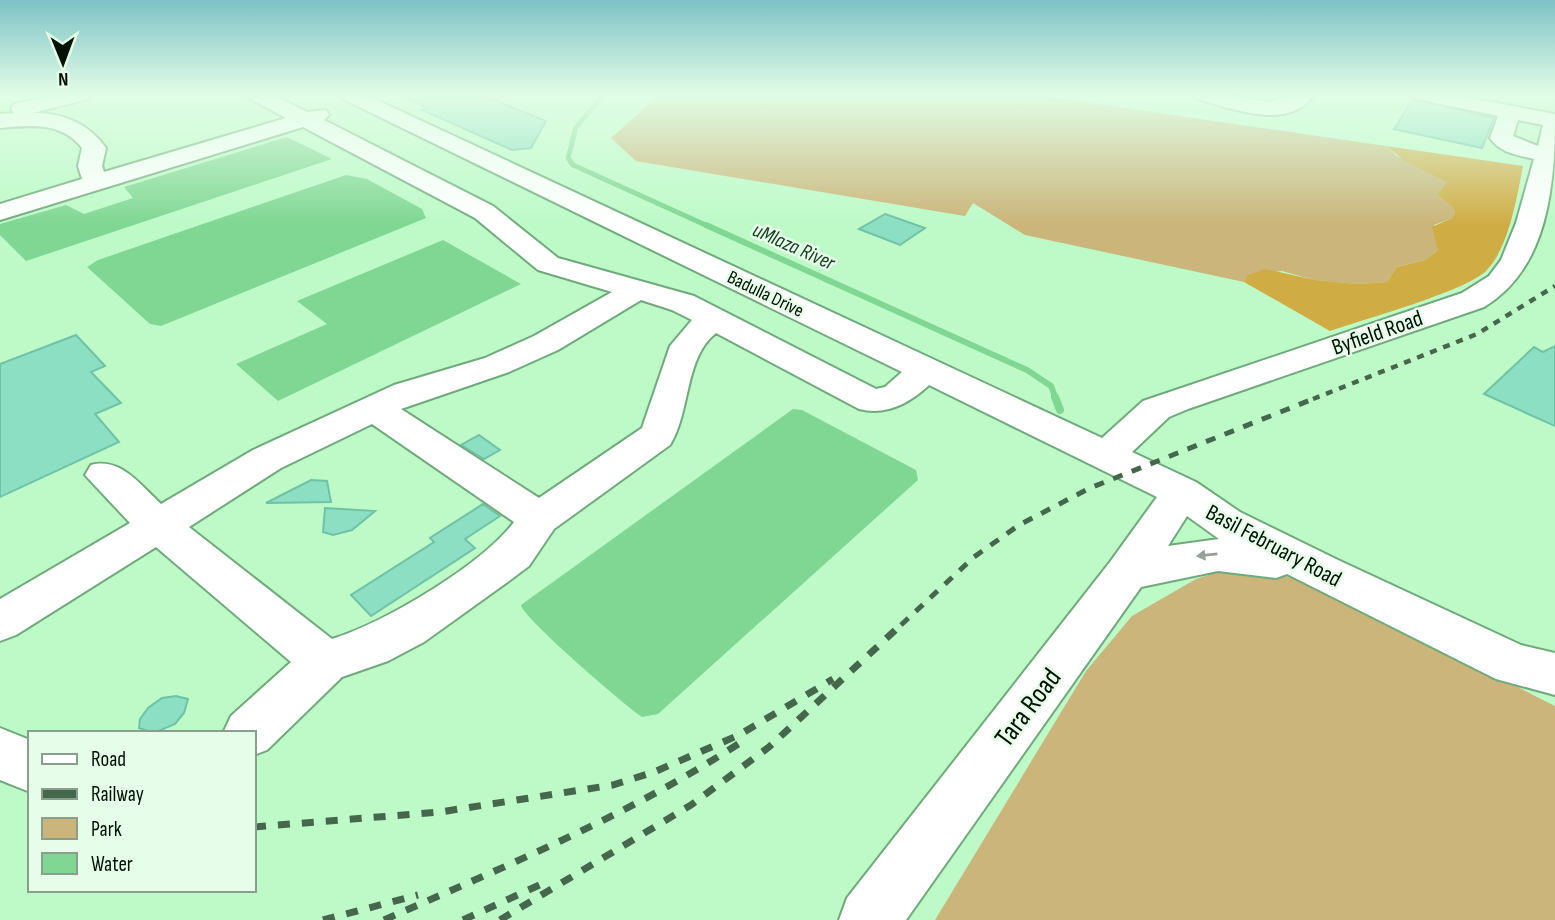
<svg xmlns="http://www.w3.org/2000/svg" width="1555" height="920" viewBox="0 0 1555 920" font-family="'Sofia Sans Condensed',sans-serif">
  <style>
    .green { fill: #cbb57a }
    .forest { fill: #d0ac45 }
    .water { fill: #80d793 }
    .lines { fill: none; stroke-linecap: round; stroke-linejoin: round }
    .stream-far2 { stroke: #80d793; stroke-width: 5 }
    .stream-far1 { stroke: #80d793; stroke-width: 6 }
    .stream { stroke: #80d793; stroke-width: 8 }
    .building { fill: #8cdfc2; stroke: #6fc2a6; stroke-width: 2 }
    .minor-casing { stroke: #70aa7c; stroke-width: 4 }
    .minor { fill: #fff; fill-rule: evenodd }
    .rail-far2 { stroke: #45674b; stroke-width: 4.5; stroke-dasharray: 7 7; stroke-linecap: butt }
    .rail-far1 { stroke: #45674b; stroke-width: 5; stroke-dasharray: 10 10; stroke-linecap: butt }
    .rail { stroke: #45674b; stroke-width: 7; stroke-dasharray: 12 12; stroke-linecap: butt }
    .oneway { fill: #99a09a }
    .labels { text-anchor: middle; stroke-width: 5; stroke-linejoin: round; paint-order: stroke }
    .far-street-label { font-size: 19px; fill: #001203; stroke: #e5fde9 }
    .far-water-label { font-size: 21px; font-style: italic; fill: #193d22; stroke: #e5fde9 }
    .street-label { font-size: 23px; fill: #001203; stroke: #e5fde9 }
    .near-street-label { font-size: 28px; fill: #001203; stroke: #e5fde9 }
  </style>
  <rect width="100%" height="100%" fill="#bdfac8"/>
  <!-- green -->
  <g class="green">
    <polygon points="659,95 1036,95 1386,146 1397,156 1446,180 1455,213 1452,218 1434,225 1439,249 1425,260 1397,267 1387,282 1357,284 1314,280 1282,271 1249,275 1244,282 1025,235 973,203 965,216 636,161 611,138"/>
    <path d="M1260 568C1364 599 1459 658 1555 706V920H935L1086 671 1132 616 1196 579 1224 570Z"/>
  </g>
  <!-- forest -->
  <path class="forest" d="M1386 146 1523 166C1517 197 1509 248 1486 271 1466 291 1362 320 1330 331L1244 282 1248 275 1265 269 1315 280 1357 284 1387 282 1397 267 1425 260 1438 250 1432 227 1452 218 1455 213 1453 207 1438 195 1447 182 1405 161Z"/>
  <!-- water -->
  <g class="water">
    <polygon points="287,137 332,159 26,261 0,235 0,224 66,205 84,214 133,198 124,187"/>
    <polygon points="346,175 367,179 422,209 426,218 161,326 150,324 87,267 98,260"/>
    <polygon points="443,240 521,284 278,401 236,364 327,324 297,301"/>
    <path d="M793 409 802 410 916 470 918 480 658 714 642 717C626 707 521 616 521 605Z"/>
  </g>
  <g class="lines">
    <!-- stream-far2 -->
    <polyline class="stream-far2" points="604,95 576,127 568,158 573,165 710,227"/>
    <!-- stream-far1 -->
    <polyline class="stream-far1" points="706,225 1027,370 1051,386 1056,399"/>
    <!-- stream -->
    <polyline class="stream" points="1055,397 1060,410"/>
  </g>
  <!-- building -->
  <g class="building">
    <polygon points="399,95 482,95 546,121 531,148 512,150 422,110 429,108"/>
    <polygon points="1413,99 1494,118 1482,148 1394,129"/>
    <polygon points="885,214 925,228 900,245 859,229"/>
    <polygon points="76,335 105,366 91,372 121,403 95,414 119,442 0,497 0,364"/>
    <polygon points="1555,346 1555,426 1484,394 1534,347 1543,352"/>
    <polygon points="479,435 500,450 484,459 461,445"/>
    <polygon points="311,480 327,481 331,502 266,503"/>
    <polygon points="483,504 500,516 465,539 475,548 371,616 351,595 434,542 430,538"/>
    <polygon points="325,508 375,511 352,530 333,535 323,532"/>
    <polygon points="176,696 188,699 184,713 175,724 154,733 139,728 140,719 148,708 162,698"/>
  </g>
  <g class="lines">
    <defs>
      <g id="minor">
        <path d="M56 95H91L88 99 33 113C63 113 88 123 106 148L102 166 104 172 286 118 251 99 248 95H273L307 112 326 110 329 115 324 120 493 206 558 258 694 296 876 389 885 387 902 372 343 99 340 95H366L1102 438 1143 401 1462 293 1489 276 1501 260 1516 223 1534 159C1517 155 1500 153 1490 138L1498 116 1417 99 1414 95H1454L1555 114C1555 183 1549 268 1484 307L1188 409 1169 417 1132 452 1196 482 1240 512 1338 560 1521 645 1555 653V695L1496 679 1287 574 1276 578 1218 571 1141 587 906 920H839L847 898 1110 562 1157 497 929 385C910 403 886 416 859 409L716 333C684 358 691 411 670 445L554 529 529 566 509 581 424 642 388 661 342 677 267 750 254 755V733H223L231 716 291 662 156 547 16 635 0 641V599L130 523 85 475 91 465C121 457 140 485 161 504L253 450 394 385 485 358 534 336 612 292 538 270 475 218 303 127 0 220V204L82 179 78 166 82 148C62 122 30 125 0 128V114L14 113 11 109 14 104ZM1518 120 1543 125 1538 146 1513 136ZM641 300 672 310 692 320 670 346 642 428 539 498 401 409 509 372 558 350ZM372 424 514 522C482 565 384 623 332 639L189 527 281 468ZM1187 516 1219 539 1168 546Z"/>
        <path d="M1194 95H1228L1270 102 1291 95H1314C1288 132 1231 108 1197 99Z"/>
        <polygon points="0,728 30,740 30,792 0,780"/>
      </g>
    </defs>
    <!-- minor casing -->
    <use href="#minor" class="minor-casing"/>
    <!-- minor -->
    <use href="#minor" class="minor"/>
    <!-- rail-far2 -->
    <polyline class="rail-far2" points="1313,399 1477,334 1555,286"/>
    <!-- rail-far1 -->
    <polyline class="rail-far1" points="901,625 974,557 1019,525 1090,488 1318,397"/>
    <!-- rail -->
    <g class="rail">
      <polyline points="254,827 440,812 613,785 654,772 739,735 833,679"/>
      <polyline points="323,920 418,895"/>
      <path d="M384 920C508 865 632 814 746 739"/>
      <polyline points="463,920 546,882"/>
      <polyline points="500,920 691,805 769,747 903,623"/>
    </g>
  </g>
  <!-- one-way arrows -->
  <defs><path id="oneway-solid" d="M-6-.8H1V-3.2L6.5 0L1 3.2V.8H-6Z" transform="scale(1.75)"/></defs>
  <use class="oneway" href="#oneway-solid" transform="translate(1207 555) rotate(174)"/>
  <!-- sky -->
  <linearGradient id="sky" x2="0" y2="1"><stop stop-color="#7ec2c6"/><stop offset="0.42" stop-color="#e1fde6"/><stop offset="1" stop-color="#e1fde6" stop-opacity="0"/></linearGradient>
  <rect width="1555" height="224" fill="url(#sky)"/>
  <g class="labels">
    <!-- far-street labels -->
    <g class="far-street-label">
      <text transform="translate(766 293) rotate(26)" y="7">Badulla Drive</text>
    </g>
    <!-- far-water labels -->
    <g class="far-water-label">
      <text transform="translate(794 246) rotate(24)" y="7">uMlaza River</text>
    </g>
    <!-- street labels -->
    <g class="street-label">
      <text transform="translate(1377 332) rotate(-19)" y="8">Byfield Road</text>
      <text transform="translate(1274 545) rotate(28)" y="8">Basil February Road</text>
    </g>
    <!-- near-street labels -->
    <g class="near-street-label">
      <text transform="translate(1027 707) rotate(-53)" y="10">Tara Road</text>
    </g>
  </g>
  <!-- legend -->
  <rect x="28" y="731" width="228" height="161" fill="#e5fde9" stroke="#899f8d" stroke-width="2"/>
  <rect x="42" y="754" width="35" height="10" fill="#ffffff" stroke="#899f8d" stroke-width="2"/>
  <text x="91" y="766" font-size="21" fill="#001203">Road</text>
  <rect x="42" y="789" width="35" height="10" fill="#45674b" stroke="#899f8d" stroke-width="2"/>
  <text x="91" y="801" font-size="21" fill="#001203">Railway</text>
  <rect x="42" y="818" width="35" height="21" fill="#cbb57a" stroke="#899f8d" stroke-width="2"/>
  <text x="91" y="836" font-size="21" fill="#001203">Park</text>
  <rect x="42" y="853" width="35" height="21" fill="#80d793" stroke="#899f8d" stroke-width="2"/>
  <text x="91" y="871" font-size="21" fill="#001203">Water</text>
  <!-- north arrow -->
  <g transform="translate(63 63) rotate(179)" stroke="#e5fde9" stroke-width="5" paint-order="stroke">
  <path d="M0-5L12 26L0 18L-12 26Z" fill="#001203"/>
  <text y="-10" font-size="19" font-weight="bold" text-anchor="middle" fill="#001203">N</text>
  </g>
</svg>
